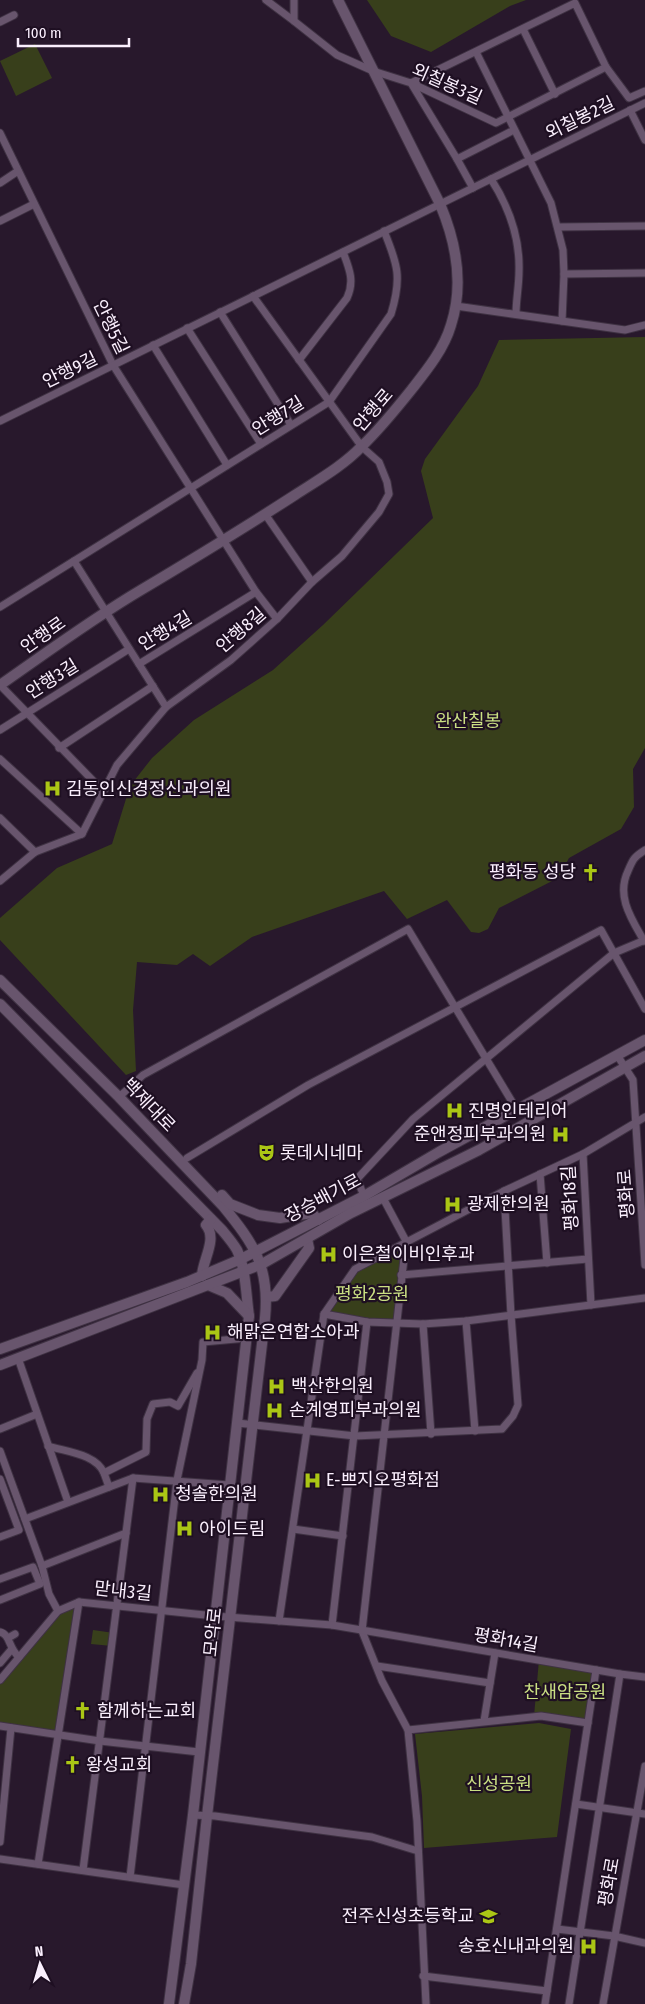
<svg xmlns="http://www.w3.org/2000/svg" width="645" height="2004" viewBox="0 0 645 2004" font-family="'Fira Sans Condensed','Noto Sans KR',sans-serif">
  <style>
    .green { fill: #383f1b }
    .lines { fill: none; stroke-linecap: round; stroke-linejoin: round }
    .street-casing { stroke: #3f3243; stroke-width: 9 }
    .secondary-casing { stroke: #3f3243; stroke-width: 12 }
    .street { stroke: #68556d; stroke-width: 7 }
    .secondary { stroke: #68556d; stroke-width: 10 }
    .labels { text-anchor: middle; stroke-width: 4.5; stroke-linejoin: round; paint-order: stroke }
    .street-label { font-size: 18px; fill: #faeffd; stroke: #1e0f22 }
    .park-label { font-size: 18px; fill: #cadf83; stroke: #1e0f22 }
    .poi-label { font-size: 18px; fill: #faeffd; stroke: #1e0f22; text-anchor: start }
  </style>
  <rect width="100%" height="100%" fill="#28182c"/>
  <!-- green -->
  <g class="green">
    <polygon points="367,0 526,0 510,6 431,52 391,36"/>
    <polygon points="35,44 52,78 16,96 0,61"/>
    <polygon points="645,337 645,748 633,769 634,807 621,829 569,858 558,878 499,908 488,929 479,933 471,932 447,900 407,919 384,891 252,937 210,966 193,954 177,965 137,962 133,1010 136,1071 126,1075 0,940 0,918 57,868 112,844 130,786 152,758 194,720 273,670 323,625 433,518 421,471 425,459 478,386 499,340"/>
    <polygon points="406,1241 396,1323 324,1314 355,1269"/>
    <polygon points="79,1602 59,1735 0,1726 0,1680 58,1611"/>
    <polygon points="93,1630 114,1633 112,1646 91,1644"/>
    <polygon points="539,1660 596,1670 588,1723 534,1716"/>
    <polygon points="539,1723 571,1729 557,1837 424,1848 422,1796 415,1734"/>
  </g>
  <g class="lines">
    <defs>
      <g id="street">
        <polyline points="266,0 294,21"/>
        <polyline points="294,0 294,21 337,55 373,71 411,83 496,123 606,67 575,3 411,83 457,159 514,130"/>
        <polyline points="0,22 14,15"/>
        <polyline points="523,29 555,94"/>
        <polyline points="476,52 551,203 563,250 564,274 562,321"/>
        <polyline points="606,67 629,98 645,91"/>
        <polyline points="630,110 645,140"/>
        <polyline points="0,133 113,365 256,592 277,619"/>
        <polyline points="457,159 473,188"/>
        <path d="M491 179C509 207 520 238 519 271 519 286 516 300 516 314"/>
        <polyline points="0,183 18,171"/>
        <polyline points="0,221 34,204"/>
        <polyline points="558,227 645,226"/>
        <polyline points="564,274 645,273"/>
        <polyline points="456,306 625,330 645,325"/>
        <polyline points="220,312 291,425"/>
        <polyline points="187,328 261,444"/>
        <polyline points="153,345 227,465"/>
        <path d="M299 360 347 298C355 281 349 268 343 252"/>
        <polyline points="0,421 645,103"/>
        <polyline points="265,514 312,582"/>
        <polyline points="74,561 166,707"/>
        <path d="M0 607 329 402 391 314C402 278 398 265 384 231"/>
        <polyline points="139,664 256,592"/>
        <polyline points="0,685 103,791"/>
        <polyline points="0,730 129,649"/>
        <polyline points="59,748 153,686"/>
        <polyline points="0,759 82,834"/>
        <polyline points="0,818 35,852"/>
        <polyline points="0,881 35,852 82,834 117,765 166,707 231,660 277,619 312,582 342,556 379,512 389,494 387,482 379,462 362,447 253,296"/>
        <path d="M644 941C631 918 616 896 628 871 633 859 634 857 645 850"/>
        <polyline points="617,1055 633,1080 645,1265"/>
        <polyline points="119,1097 143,1075 408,929 517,1110"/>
        <polyline points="583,1154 591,1305"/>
        <polyline points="187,1158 308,1085 601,930 645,1009"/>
        <polyline points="540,1174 547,1263"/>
        <polyline points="364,1196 357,1179 413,1119 614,953 645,940"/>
        <polyline points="383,1198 406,1241 362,1631 382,1681 408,1730 417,1821 426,2004"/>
        <polyline points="401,1275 588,1259"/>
        <polyline points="324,1314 367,1322 423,1324 466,1321 645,1298"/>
        <polyline points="466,1321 475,1431"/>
        <polyline points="423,1324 431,1434"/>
        <polyline points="18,1358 68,1502"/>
        <polyline points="237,1423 355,1436 502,1429 513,1416 518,1405 511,1315 504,1191"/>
        <polyline points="0,1429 37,1414"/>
        <path d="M48 1446C67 1452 96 1454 104 1473"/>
        <polyline points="0,1451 42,1566 49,1594 58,1611"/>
        <polyline points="0,1479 19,1530 0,1537"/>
        <polyline points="109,1487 104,1473 146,1452 147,1419 153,1404 170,1402 178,1406 197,1373"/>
        <polyline points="25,1519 133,1478 229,1485"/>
        <polyline points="293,1529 343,1536"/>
        <polyline points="42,1566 126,1533"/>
        <polyline points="0,1579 33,1567 40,1584 0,1600"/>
        <polyline points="279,1621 324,1314 355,1269 504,1191 583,1154 645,1117"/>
        <polyline points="332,1625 367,1322"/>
        <path d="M0 1632C11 1635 8 1648 19 1657"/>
        <polyline points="8,1638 15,1634"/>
        <polyline points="0,1663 11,1650"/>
        <polyline points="377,1666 490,1683"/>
        <polyline points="0,1680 58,1611 79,1602 215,1616 332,1625 620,1674 645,1677"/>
        <polyline points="484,1721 495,1653"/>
        <polyline points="0,1726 100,1741 199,1752"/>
        <polyline points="408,1730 541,1716 588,1723"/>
        <polyline points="576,1804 645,1814"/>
        <polyline points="193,1815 215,1816 372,1837 418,1851"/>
        <polyline points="0,1842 11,1728"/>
        <polyline points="0,1859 184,1885"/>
        <polyline points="38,1864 79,1602"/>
        <polyline points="83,1870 133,1478"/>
        <polyline points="130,1877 177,1480 202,1360 203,1342 247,1338"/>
        <polyline points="557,1929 614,1936 645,1943"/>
        <polyline points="423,1976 547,1991"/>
        <polyline points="545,2004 596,1670"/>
        <polyline points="569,2004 620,1674"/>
        <polyline points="603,2004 645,1766"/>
      </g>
      <g id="secondary">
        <path d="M0 685C46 653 92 619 141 590 193 559 244 528 295 495 318 480 343 466 362 446 380 429 396 409 412 389 427 370 444 349 451 325 464 285 456 242 440 204L338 0"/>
        <path d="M0 980 119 1097 223 1206C254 1244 270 1267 265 1318L207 1816 191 1964 184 2004"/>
        <path d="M0 1004 222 1230C227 1236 233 1243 237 1250 246 1269 246 1295 249 1316L193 1815 169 2004"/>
        <polyline points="222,1195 230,1204 258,1215 280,1218 312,1213 318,1220"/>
        <path d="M202 1276C202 1261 218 1239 206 1225L211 1219"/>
        <polyline points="208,1285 227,1293 249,1316"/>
        <polyline points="266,1297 275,1296 309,1248 307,1239"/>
        <polyline points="0,1349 187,1282 241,1259 364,1196 439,1152 645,1040"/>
        <polyline points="0,1365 262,1264 351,1213 479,1150 645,1056"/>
      </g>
    </defs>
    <!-- street casing -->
    <use href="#street" class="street-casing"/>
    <!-- secondary casing -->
    <use href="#secondary" class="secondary-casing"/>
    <!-- street -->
    <use href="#street" class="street"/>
    <!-- secondary -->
    <use href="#secondary" class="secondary"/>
  </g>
  <!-- icons -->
  <defs>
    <symbol id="hospital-bare" viewBox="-9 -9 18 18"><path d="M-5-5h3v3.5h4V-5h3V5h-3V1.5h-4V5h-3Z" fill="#abc615" stroke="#1e0f22" stroke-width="2.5" paint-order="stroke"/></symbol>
    <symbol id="church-bare" viewBox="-9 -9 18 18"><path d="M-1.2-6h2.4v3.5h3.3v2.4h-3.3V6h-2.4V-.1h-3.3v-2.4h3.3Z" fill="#abc615" stroke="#1e0f22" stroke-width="2.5" paint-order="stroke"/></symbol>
    <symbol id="theatre-bare" viewBox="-9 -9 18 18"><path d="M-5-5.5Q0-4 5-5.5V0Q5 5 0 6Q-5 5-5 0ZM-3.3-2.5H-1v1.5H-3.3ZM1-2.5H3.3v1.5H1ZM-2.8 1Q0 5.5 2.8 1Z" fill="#abc615" stroke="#1e0f22" stroke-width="2.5" paint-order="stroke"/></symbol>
    <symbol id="school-bare" viewBox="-9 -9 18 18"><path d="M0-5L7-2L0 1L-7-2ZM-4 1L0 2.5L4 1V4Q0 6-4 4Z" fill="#abc615" stroke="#1e0f22" stroke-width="2.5" paint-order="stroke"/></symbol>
  </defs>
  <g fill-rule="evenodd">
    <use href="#hospital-bare" x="40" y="776" width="25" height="25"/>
    <use href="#church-bare" x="578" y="860" width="25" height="25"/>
    <use href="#hospital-bare" x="442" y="1098" width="25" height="25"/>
    <use href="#hospital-bare" x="548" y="1122" width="25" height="25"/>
    <use href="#theatre-bare" x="254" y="1140" width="25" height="25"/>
    <use href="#hospital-bare" x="440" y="1192" width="25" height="25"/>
    <use href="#hospital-bare" x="316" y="1242" width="25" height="25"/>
    <use href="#hospital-bare" x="200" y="1320" width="25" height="25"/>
    <use href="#hospital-bare" x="264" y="1374" width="25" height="25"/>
    <use href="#hospital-bare" x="262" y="1398" width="25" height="25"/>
    <use href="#hospital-bare" x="300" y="1468" width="25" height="25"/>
    <use href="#hospital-bare" x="148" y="1482" width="25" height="25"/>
    <use href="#hospital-bare" x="172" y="1516" width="25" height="25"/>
    <use href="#church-bare" x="70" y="1698" width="25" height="25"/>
    <use href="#church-bare" x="60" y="1752" width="25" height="25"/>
    <use href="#school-bare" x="476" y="1904" width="25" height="25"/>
    <use href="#hospital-bare" x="576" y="1934" width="25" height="25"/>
  </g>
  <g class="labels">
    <!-- street labels -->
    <g class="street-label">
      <text transform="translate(447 84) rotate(24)" y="6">외칠봉3길</text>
      <text transform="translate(580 118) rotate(-26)" y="6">외칠봉2길</text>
      <text transform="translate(111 327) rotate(64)" y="6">안행5길</text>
      <text transform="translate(70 370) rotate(-26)" y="6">안행9길</text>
      <text transform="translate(373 410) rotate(-49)" y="6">안행로</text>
      <text transform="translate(278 416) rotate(-32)" y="6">안행7길</text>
      <text transform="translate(241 630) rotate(-41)" y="6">안행8길</text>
      <text transform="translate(165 631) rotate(-31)" y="6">안행4길</text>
      <text transform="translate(43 635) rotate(-35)" y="6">안행로</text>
      <text transform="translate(52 679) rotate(-32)" y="6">안행3길</text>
      <text transform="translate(149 1105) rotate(46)" y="6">백제대로</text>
      <text transform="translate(626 1194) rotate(-94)" y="6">평화로</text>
      <text transform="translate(323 1198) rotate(-28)" y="6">장승배기로</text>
      <text transform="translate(570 1198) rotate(-93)" y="6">평화18길</text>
      <text transform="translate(123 1591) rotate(6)" y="6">맏내3길</text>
      <text transform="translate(213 1632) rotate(-84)" y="6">모악로</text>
      <text transform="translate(506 1640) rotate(10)" y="6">평화14길</text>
      <text transform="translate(609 1882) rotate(-80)" y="6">평화로</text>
    </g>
    <!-- park labels -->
    <g class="park-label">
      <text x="468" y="727">완산칠봉</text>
      <text x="372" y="1300">평화2공원</text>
      <text x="565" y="1698">찬새암공원</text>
      <text x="499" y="1790">신성공원</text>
    </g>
    <!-- poi labels -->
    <g class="poi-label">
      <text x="66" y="795">김동인신경정신과의원</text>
      <text x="576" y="878" text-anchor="end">평화동 성당</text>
      <text x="468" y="1117">진명인테리어</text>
      <text x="546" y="1140" text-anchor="end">준앤정피부과의원</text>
      <text x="280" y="1159">롯데시네마</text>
      <text x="467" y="1210">광제한의원</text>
      <text x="342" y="1260">이은철이비인후과</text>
      <text x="227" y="1338">해맑은연합소아과</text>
      <text x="291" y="1392">백산한의원</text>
      <text x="289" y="1416">손계영피부과의원</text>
      <text x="326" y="1486">E-쁘지오평화점</text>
      <text x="175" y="1500">청솔한의원</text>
      <text x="199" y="1535">아이드림</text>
      <text x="97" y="1717">함께하는교회</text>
      <text x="86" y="1771">왕성교회</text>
      <text x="474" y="1922" text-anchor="end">전주신성초등학교</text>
      <text x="574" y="1952" text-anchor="end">송호신내과의원</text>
    </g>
  </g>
  <!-- north arrow -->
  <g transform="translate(40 1964) rotate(355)" stroke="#1e0f22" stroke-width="4" paint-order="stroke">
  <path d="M0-4L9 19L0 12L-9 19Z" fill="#faeffd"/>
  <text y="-8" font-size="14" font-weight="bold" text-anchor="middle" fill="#faeffd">N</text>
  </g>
  <!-- scale -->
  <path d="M18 38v8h111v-8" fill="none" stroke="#faeffd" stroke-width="2.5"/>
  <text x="25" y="38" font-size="15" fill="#faeffd" stroke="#1e0f22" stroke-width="4" paint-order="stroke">100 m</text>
</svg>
